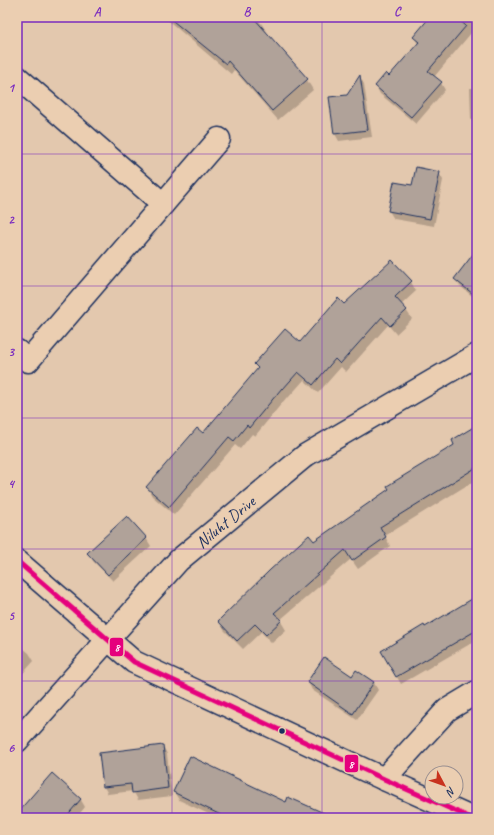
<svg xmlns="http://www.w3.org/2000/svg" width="494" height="835" viewBox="0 0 494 835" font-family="Caveat,sans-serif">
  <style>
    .shadow { fill: #0003 }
    .building { fill: #b0a299; stroke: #1b2f5e }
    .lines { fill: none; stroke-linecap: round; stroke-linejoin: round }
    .minor-casing { stroke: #1b2f5e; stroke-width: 25 }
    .minor { stroke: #ebceb1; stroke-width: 22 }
    .bus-1-casing { stroke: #ebceb1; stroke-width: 8 }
    .bus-1 { stroke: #e5007d; stroke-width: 5 }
    .grid { fill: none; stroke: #7b2cbf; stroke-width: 1; stroke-opacity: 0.55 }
    .bus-dot { fill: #1b2f5e; stroke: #ebceb1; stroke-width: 1.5 }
    .labels { text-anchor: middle; stroke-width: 4; stroke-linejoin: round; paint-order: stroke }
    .street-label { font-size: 17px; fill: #1b2f5e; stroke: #ebceb1 }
    .line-badge { stroke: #ebceb1; stroke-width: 1.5 }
    .badge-label { font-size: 11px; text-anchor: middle; font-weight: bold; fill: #fff }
    .neatline { fill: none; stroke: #7b2cbf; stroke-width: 1.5 }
    .grid-label { font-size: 13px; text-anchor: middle; font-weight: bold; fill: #7b2cbf }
  </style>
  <rect width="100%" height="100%" fill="#e3c8ae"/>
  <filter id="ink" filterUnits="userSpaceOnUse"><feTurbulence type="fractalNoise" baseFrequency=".025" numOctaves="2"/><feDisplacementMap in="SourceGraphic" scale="8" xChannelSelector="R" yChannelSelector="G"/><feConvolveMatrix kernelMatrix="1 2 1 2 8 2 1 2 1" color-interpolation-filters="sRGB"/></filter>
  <g filter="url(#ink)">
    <!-- shadow -->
    <g class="shadow">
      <polygon points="164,17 255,17 261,23 267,32 266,33 307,80 313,90 278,120 234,70 231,74"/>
      <polygon points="431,17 477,17 477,26 434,77 441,83 445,90 416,124 380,94 376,86 389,78 418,44 414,37"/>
      <polygon points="360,77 364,84 372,137 339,141 335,134 330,98 348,96"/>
      <polygon points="470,88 477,88 477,126 475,126 471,119"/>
      <polygon points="439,173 443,180 434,226 394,219 389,211 413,186"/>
      <polygon points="477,251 477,300 460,286 455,279"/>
      <polygon points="411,282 416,291 401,305 406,310 412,319 396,334 388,325 346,372 341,367 318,393 304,380 288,398 287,397 255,436 252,434 240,449 235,445 174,515 152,496 147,487 203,434 258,369 255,365 300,344 344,305"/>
      <polygon points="477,426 477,479 385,536 390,546 358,569 351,559 280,620 286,630 272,643 261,632 243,649 224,630 219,621 314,542 456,445"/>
      <polygon points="146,538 151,546 113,581 93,561 89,553"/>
      <polygon points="477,597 477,640 401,684 382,651 425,628"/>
      <polygon points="17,643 29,653 34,661 17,680"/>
      <polygon points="357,671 374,683 378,690 357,720 312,690 308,682 353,678"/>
      <polygon points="163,746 167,754 172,796 138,800 133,791 108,794 104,787"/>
      <polygon points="52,775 81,800 85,807 76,818 17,818 17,814"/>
      <polygon points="174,792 286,804 323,818 217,818 179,800"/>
    </g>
    <!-- building -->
    <g class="building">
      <polygon points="168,17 253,17 308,79 272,111 228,61 226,64"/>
      <polygon points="430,17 456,17 466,26 428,71 442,82 411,117 375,86 386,73 389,76 419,42 413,37"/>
      <polygon points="360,75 368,130 334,134 329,97 347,95"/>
      <polygon points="416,167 440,172 430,219 388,211 394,182 412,185"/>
      <polygon points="477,249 477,297 454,279"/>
      <polygon points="392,260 412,281 395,297 407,310 390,326 382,317 340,364 335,359 313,385 298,372 283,389 282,388 249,428 247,425 234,441 229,437 169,507 146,487 197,428 203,433 258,368 254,364 285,329 300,342 338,298 344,304"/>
      <polygon points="477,425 477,467 380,527 386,537 352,561 345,550 274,613 282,620 266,635 255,624 237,641 218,621 270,570 309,535 314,541 389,489 387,486 454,445 452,440"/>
      <polygon points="127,516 147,538 108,575 87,553"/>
      <polygon points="477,596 477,630 396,677 381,651 424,625 425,627"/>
      <polygon points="324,657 352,676 356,670 374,682 353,714 307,682"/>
      <polygon points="163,745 168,788 132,793 131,784 103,787 99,753"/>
      <polygon points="190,756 286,802 288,797 335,818 227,818 173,792"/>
      <polygon points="52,773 81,799 65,818 17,818 17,813"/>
    </g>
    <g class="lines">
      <defs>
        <g id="minor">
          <polyline points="17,77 163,204"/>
          <polyline points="17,351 28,361 219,139"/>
          <polyline points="17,561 134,662 384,779 471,818"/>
          <path id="s1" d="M17 741 179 560 306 455 477 355"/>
          <polyline points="384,779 447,710 477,692"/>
        </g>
      </defs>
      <!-- minor casing -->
      <use href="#minor" class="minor-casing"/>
      <!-- minor -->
      <use href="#minor" class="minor"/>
      <defs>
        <polyline id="bus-1" points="17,561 134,662 384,779 471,818"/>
      </defs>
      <!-- bus-1 casing -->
      <use href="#bus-1" class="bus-1-casing"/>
      <!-- bus-1 -->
      <use href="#bus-1" class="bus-1"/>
    </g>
  </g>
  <!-- grid -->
  <path class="grid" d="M172 17V818M322 17V818M17 154H477M17 286H477M17 418H477M17 549H477M17 681H477"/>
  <!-- markers -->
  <circle class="bus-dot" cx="282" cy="731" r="3.5"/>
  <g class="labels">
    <!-- street labels -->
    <g class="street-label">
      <text dy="6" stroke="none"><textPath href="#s1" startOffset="303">Niluht Drive</textPath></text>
    </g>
  </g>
  <g class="line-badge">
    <rect x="109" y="637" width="15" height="20" rx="4" fill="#e5007d"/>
    <rect x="344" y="754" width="15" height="19" rx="4" fill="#e5007d"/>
  </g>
  <g class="badge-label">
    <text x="117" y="651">8</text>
    <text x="351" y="768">8</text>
  </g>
  <!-- margin -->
  <rect width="494" height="835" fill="none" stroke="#ebceb1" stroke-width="44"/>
  <!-- north arrow -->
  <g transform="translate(444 785) rotate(131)"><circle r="19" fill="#ebceb1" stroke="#988e90"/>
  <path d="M0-3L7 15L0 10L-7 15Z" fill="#c8321e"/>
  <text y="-6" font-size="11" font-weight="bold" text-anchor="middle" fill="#1b2f5e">N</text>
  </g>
  <rect x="22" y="22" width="450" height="791" class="neatline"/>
  <g class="grid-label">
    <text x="97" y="16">A</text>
    <text x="247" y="16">B</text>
    <text x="397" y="16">C</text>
    <text x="11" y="92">1</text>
    <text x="11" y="224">2</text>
    <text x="11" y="356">3</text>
    <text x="11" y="488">4</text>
    <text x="11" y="620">5</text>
    <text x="11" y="752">6</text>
  </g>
</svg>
